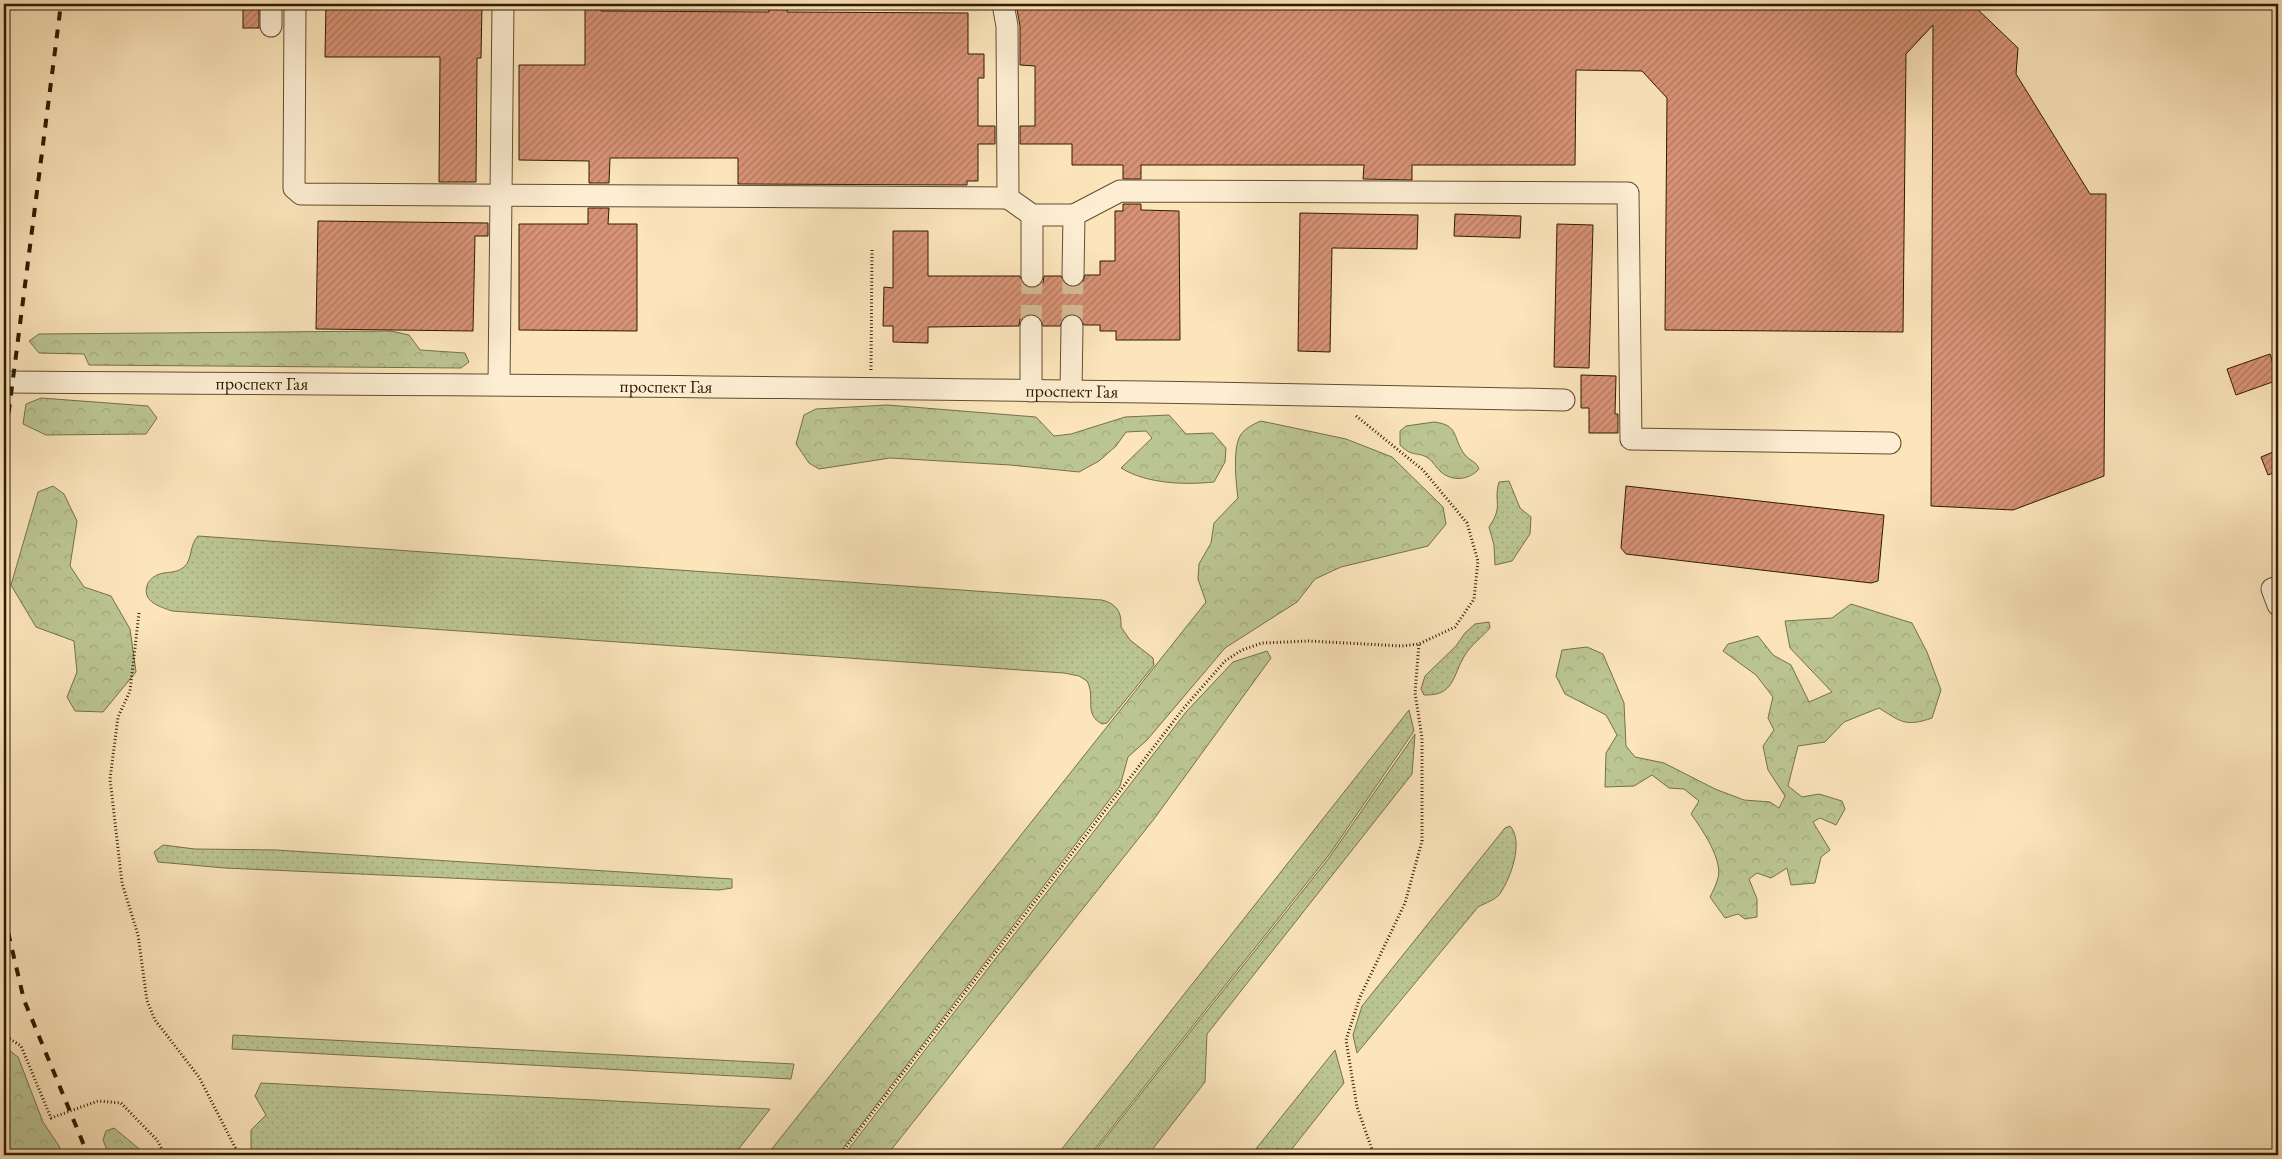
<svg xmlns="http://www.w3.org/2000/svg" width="2282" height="1159" viewBox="0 0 2282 1159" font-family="'EB Garamond',serif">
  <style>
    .grass { fill: url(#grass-dots); stroke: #75704a }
    .forest { fill: url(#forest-crowns); stroke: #75704a }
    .building { fill: url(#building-hatch); stroke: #2f1a00 }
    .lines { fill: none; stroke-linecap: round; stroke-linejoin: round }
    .minor-tunnel { stroke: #d3bc96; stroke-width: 21; stroke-dasharray: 21 11; stroke-linecap: butt }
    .minor-casing { stroke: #624d2f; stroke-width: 23 }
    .path { stroke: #2f1a00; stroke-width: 3; stroke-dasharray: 1 2.5; stroke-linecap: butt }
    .minor { stroke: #fdeed3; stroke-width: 21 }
    .rail { stroke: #2f1a00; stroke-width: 4; stroke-dasharray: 9 9; stroke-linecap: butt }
    .labels { text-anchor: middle; stroke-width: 4.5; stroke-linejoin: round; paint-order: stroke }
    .street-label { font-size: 18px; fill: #2f1a00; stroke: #fdeed3 }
  </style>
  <defs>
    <pattern id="grass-dots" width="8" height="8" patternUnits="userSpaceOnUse" patternTransform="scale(1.25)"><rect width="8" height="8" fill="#bbc593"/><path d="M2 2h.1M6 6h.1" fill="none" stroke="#a1a97d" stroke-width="1.8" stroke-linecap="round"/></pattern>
    <pattern id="forest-crowns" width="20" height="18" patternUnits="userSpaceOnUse" patternTransform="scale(1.25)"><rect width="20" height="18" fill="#bbc593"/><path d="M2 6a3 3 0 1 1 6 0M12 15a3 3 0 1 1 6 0" fill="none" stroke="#a1a97d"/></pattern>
    <pattern id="building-hatch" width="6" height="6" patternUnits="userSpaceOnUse" patternTransform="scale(1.25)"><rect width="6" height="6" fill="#d89376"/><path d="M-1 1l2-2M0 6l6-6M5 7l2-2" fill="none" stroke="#b0775e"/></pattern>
  </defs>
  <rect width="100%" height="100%" fill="#fce5bb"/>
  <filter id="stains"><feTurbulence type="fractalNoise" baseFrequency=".004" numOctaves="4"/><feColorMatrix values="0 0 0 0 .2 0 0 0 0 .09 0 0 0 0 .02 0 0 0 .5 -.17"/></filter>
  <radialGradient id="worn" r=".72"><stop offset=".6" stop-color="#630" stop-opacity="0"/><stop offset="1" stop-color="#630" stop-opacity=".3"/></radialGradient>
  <!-- grass -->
  <g class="grass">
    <path d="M1509 481 1520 508 1531 517 1530 534 1512 561 1495 565 1494 545 1489 527C1504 505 1493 503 1499 482Z"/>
    <path d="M198 536 1102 600C1116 604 1122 611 1121 627L1130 640 1153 658 1154 665 1107 723 1102 724C1083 714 1096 697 1087 681L1079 676 1064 673 172 611C161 607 142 602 147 586 148 581 153 577 157 575 166 571 176 574 184 567 193 559 189 545 198 536Z"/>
    <path d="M1489 622 1490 628C1482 637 1471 645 1465 655 1452 676 1455 696 1424 695L1421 689 1425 676 1456 646 1465 633 1475 624Z"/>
    <polygon points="1409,710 1414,731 1329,855 1090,1155 1057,1155"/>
    <polygon points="1415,734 1412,774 1207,1034 1205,1082 1148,1155 1092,1155 1329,858"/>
    <path d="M1510 826C1524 841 1511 877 1501 892 1498 899 1485 903 1478 907L1357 1053 1353 1035 1362 1006 1505 828Z"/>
    <polygon points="163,845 195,849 276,850 732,879 732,888 719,890 225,868 158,862 154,852"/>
    <polygon points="233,1035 794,1064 791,1079 232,1049"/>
    <polygon points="1335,1050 1344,1083 1287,1155 1251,1155"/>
    <polygon points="261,1083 770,1109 734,1155 251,1155 251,1130 266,1115 255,1096"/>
  </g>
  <!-- forest -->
  <g class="forest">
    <polygon points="391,331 409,335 420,350 465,353 469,362 461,368 89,365 84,354 39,353 29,341 39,334"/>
    <polygon points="41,398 148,406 157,418 146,434 46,435 23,424 26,404"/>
    <path d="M887 405 1036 417 1054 436 1071 434 1125 417 1169 415 1186 434 1213 433 1226 448 1225 462 1214 482C1185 485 1147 484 1121 468L1152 438 1146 431 1126 432 1116 446 1099 461 1079 472 1010 465 890 458 819 469 809 463 796 444 804 415 816 409Z"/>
    <path d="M1261 421 1346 439 1392 457 1443 507 1446 524 1428 546 1341 567 1315 579 1297 602 1225 648 1147 740 1128 757 1120 786 838 1155H767L1206 602 1198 579 1199 564 1211 543 1214 523 1238 498C1236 484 1233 451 1239 438 1242 430 1253 424 1261 421Z"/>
    <path d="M1434 422C1460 425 1452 438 1465 455 1470 461 1476 461 1479 469 1469 480 1453 482 1441 472 1436 468 1433 461 1428 458 1417 451 1413 458 1400 445V431L1406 426Z"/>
    <polygon points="53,486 64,494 77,521 70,566 84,587 111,596 130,629 136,672 103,712 75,711 67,697 77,672 74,641 36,627 11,585 38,492"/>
    <path d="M1851 604 1912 623 1927 652 1941 690 1932 718C1906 727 1901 722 1879 708L1844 722 1825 742 1798 746 1788 786 1802 797 1819 794 1842 801 1845 809 1836 825 1820 818 1813 822 1830 850 1821 857 1815 883 1791 885 1787 868 1771 878 1757 873 1749 879 1757 899V917L1745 919 1738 914 1725 918 1710 897C1713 891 1716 885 1718 878 1723 860 1702 829 1691 814L1699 801 1684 789 1669 788 1652 775 1634 786 1605 787 1606 753 1617 735 1606 715 1565 694 1556 676 1562 650 1587 647 1603 654 1624 703 1626 746 1635 757 1664 763 1715 789 1744 800 1770 802 1779 808 1785 796 1768 770 1763 746 1774 730 1768 718 1773 697 1756 675 1723 651 1728 644 1758 636 1773 655 1791 665 1809 702 1832 692 1790 648 1785 621 1832 618Z"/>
    <polygon points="1267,651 1271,658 1154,819 887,1155 844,1155 1186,712 1233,662"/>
    <polygon points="4,1046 18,1057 43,1122 59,1146 62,1155 4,1155"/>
    <polygon points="114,1128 143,1152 144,1155 109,1155 103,1140 106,1131"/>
  </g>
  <!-- building -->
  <g class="building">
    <rect x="243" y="4" width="16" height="24"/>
    <polygon points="326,4 482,4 481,58 477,58 476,182 439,182 440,57 325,57"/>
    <polygon points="585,4 601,4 601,11 769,12 769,4 787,4 787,12 968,13 968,54 984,54 984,78 978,78 978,126 995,126 995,144 978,144 978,181 967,181 967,185 738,184 738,158 610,158 609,183 589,183 589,161 519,160 519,65 585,65"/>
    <polygon points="1016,4 1972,4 2018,48 2016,74 2090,194 2106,194 2104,476 2013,510 1931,506 1933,25 1906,54 1903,332 1665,330 1667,98 1642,71 1576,70 1575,165 1412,165 1412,180 1363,179 1364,165 1141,165 1141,179 1123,179 1123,165 1072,165 1072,144 1020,144 1020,126 1035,126 1035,66 1020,65 1020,26"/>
    <polygon points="1123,204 1141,204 1141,210 1179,211 1180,340 1116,340 1116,331 1100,331 1100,325 1084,325 1079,316 1073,314 1066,315 1060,326 1043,326 1038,315 1031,314 1020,319 1019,326 928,327 928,343 893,342 893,326 883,326 884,287 893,288 893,231 928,231 928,276 1020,276 1025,287 1032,288 1043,283 1044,276 1061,276 1066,285 1073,287 1083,282 1085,275 1100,275 1100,261 1115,261 1115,211 1123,211"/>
    <polygon points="588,208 609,208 608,224 637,224 637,331 519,330 519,224 588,224"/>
    <polygon points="1300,213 1418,215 1417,249 1332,248 1330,352 1298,351"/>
    <polygon points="1455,214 1521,216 1520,238 1454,236"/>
    <polygon points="318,221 488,223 488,236 475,236 473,331 316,329"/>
    <polygon points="1557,224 1593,225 1589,368 1554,367"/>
    <polygon points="2270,354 2278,380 2236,395 2227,369"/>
    <polygon points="1581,375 1616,376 1615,414 1618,414 1618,433 1589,433 1589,408 1581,408"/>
    <polygon points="2278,450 2278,471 2268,475 2261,457"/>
    <polygon points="1626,486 1884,515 1878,581 1871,583 1626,554 1621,548"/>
  </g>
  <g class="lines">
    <!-- minor-tunnel -->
    <g class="minor-tunnel">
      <polyline points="1031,326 1032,276"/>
      <polyline points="1072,326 1073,275"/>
    </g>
    <defs>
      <g id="minor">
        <polyline points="295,4 294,188 301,194 1008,198"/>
        <polyline points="1003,4 1007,26 1008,198 1032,215 1074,215"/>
        <polyline points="271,26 271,4"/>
        <polyline points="1073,275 1074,215 1120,191 1628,193 1631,439 1890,443"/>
        <polyline points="1032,276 1032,215"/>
        <path id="s1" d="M4 382C524 385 1044 388 1564 400"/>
        <polyline points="499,384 503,4"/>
        <polyline points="1031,391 1031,326"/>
        <polyline points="1071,391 1072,326"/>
        <polyline points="2278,587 2272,589 2278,605"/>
      </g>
    </defs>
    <!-- minor casing -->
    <use href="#minor" class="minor-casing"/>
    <!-- path -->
    <g class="path">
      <polyline points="871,370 872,250"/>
      <polyline points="139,613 130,691 118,717 110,779 122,883 138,935 147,1001 155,1020 199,1077 239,1155"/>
      <polyline points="4,1035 21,1046 51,1118 98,1101 121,1103 157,1140 165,1155"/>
      <polyline points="840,1155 1183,709 1225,661 1242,650 1262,643 1309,641 1402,646 1419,644 1455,627 1474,599 1478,561 1467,523 1423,470 1355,415"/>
      <polyline points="1374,1155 1357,1107 1346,1040 1360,997 1405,903 1422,841 1422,738 1415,693 1419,644"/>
    </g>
    <!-- minor -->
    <use href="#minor" class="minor"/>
    <!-- rail -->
    <g class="rail">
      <polyline points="4,449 61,4"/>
      <polyline points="4,915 24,1000 88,1155"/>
    </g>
  </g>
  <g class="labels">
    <!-- street labels -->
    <g class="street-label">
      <text dy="6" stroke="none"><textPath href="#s1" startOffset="258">проспект Гая</textPath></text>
      <text dy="6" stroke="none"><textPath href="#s1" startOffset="662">проспект Гая</textPath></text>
      <text dy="6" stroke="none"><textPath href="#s1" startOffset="1068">проспект Гая</textPath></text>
    </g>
  </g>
  <!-- margin -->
  <rect width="2282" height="1159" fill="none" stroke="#fce5bb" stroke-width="20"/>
  <rect x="5" y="5" width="2272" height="1149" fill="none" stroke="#2f1a00" stroke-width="2.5"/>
  <rect x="10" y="10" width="2262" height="1139" fill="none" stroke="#2f1a00"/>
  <rect width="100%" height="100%" filter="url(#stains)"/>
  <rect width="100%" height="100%" fill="url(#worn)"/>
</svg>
